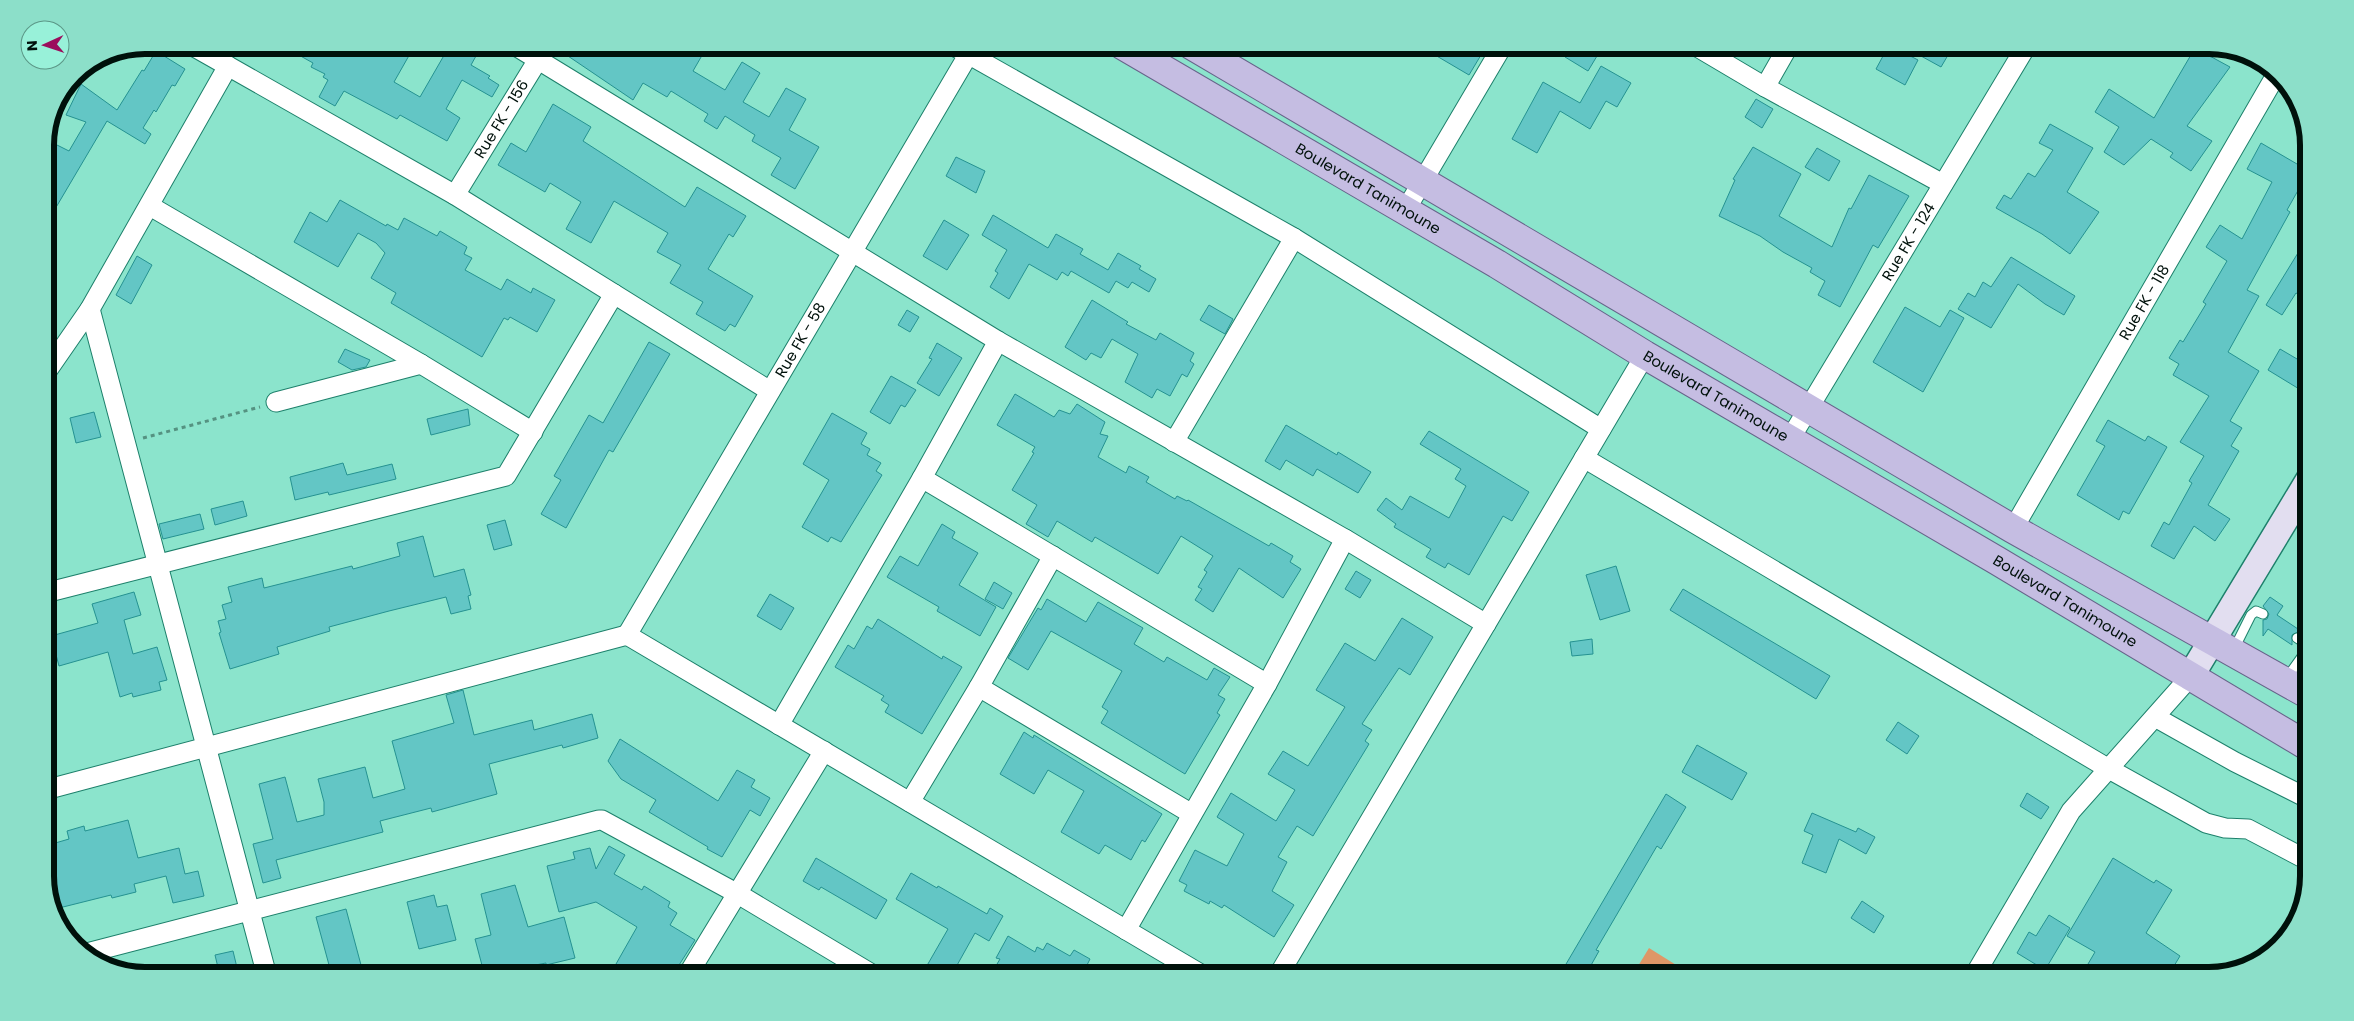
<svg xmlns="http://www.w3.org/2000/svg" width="2354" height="1021" viewBox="0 0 2354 1021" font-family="Poppins,sans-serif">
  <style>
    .green { fill: #de9767 }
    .building { fill: #63c6c5; stroke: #259291 }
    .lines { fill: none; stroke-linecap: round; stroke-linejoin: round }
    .lane-casing { stroke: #1d806b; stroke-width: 11 }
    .street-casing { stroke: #1d806b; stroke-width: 21 }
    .secondary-casing { stroke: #1d806b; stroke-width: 29 }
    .primary-casing { stroke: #67648a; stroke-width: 30 }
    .path { stroke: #559281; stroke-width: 3; stroke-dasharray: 4 4; stroke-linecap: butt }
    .lane { stroke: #fff; stroke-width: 9 }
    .street { stroke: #fff; stroke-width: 19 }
    .secondary { stroke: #e2def0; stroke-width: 26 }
    .primary { stroke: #c5bde2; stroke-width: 28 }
    .labels { text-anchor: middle; stroke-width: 4; stroke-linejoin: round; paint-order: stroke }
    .street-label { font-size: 15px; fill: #00110b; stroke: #98f1d9 }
    .rim { fill: none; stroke: #00110b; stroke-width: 6 }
  </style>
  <rect width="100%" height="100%" fill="#8be4cc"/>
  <!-- green -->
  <polygon class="green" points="1649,948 1689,973 1687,976 1632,976"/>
  <!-- building -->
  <g class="building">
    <polygon points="281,45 415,45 394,82 420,97 450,45 456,45 476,56 471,65 490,76 488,78 499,85 492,97 462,80 446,109 460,118 447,141 400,115 397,119 344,91 335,106 319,97 328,80 323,77 325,74 311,67 313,63"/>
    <polygon points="575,45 708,45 693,71 725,90 742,62 760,73 743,102 769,117 786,88 806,99 789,130 819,147 795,189 771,175 781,158 752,141 755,135 725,116 717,129 704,121 708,114 671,91 667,97 643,83 633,100 568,56"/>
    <polygon points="1440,45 1487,45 1469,75 1435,55"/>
    <polygon points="1572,45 1591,45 1600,51 1588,71 1565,57"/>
    <polygon points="1889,45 1918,60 1905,85 1876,69"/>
    <polygon points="1901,45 1954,45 1941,67"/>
    <polygon points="2195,48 2230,67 2187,126 2212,141 2191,171 2170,157 2173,153 2151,139 2124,165 2104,152 2119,127 2095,112 2109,89 2154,118"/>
    <polygon points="156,51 185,69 175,86 172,85 156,112 154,110 143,128 151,134 145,144 107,121 45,226 45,165 57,145 69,151 86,122 66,115 81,84 117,110 142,70 144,71"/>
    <polygon points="1601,66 1631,83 1617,107 1606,101 1590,129 1560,111 1537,153 1512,139 1543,82 1580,103"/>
    <polygon points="1756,99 1773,109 1762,128 1745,117"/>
    <polygon points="553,104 591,127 583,141 685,207 697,187 746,216 733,237 729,234 708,269 753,296 735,327 730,324 725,331 696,314 703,302 670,283 681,265 657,252 668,233 614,201 591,243 566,229 581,202 550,183 545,192 498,165 511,143 526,152"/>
    <polygon points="2050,124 2093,148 2067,192 2099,212 2070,254 2042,234 1996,208 2004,195 2011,199 2028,173 2035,177 2053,150 2039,143"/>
    <polygon points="2261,143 2309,171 2287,210 2290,212 2247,290 2259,296 2228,352 2259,371 2230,421 2242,428 2231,446 2239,451 2208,505 2230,519 2215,541 2194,526 2174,559 2151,546 2164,522 2169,525 2192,483 2189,481 2204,456 2180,442 2209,396 2173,375 2179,364 2169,358 2180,340 2183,342 2206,304 2203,302 2227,261 2206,247 2220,225 2242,239 2272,182 2247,169"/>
    <polygon points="1753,147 1801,174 1779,216 1832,247 1849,208 1851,209 1869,175 1909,196 1878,248 1873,245 1840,307 1818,295 1825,281 1810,272 1812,268 1783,252 1760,236 1719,216 1735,180 1733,179"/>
    <polygon points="1817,148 1840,161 1829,181 1805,167"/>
    <polygon points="956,157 985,171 976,193 946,176"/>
    <polygon points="340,200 386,226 387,224 398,230 404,218 437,236 440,231 467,247 464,254 472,258 465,270 501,290 507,279 531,293 533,288 555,300 537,332 510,317 508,320 504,318 482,357 391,303 396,293 371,278 385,253 376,243 358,233 338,267 294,242 310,212 327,222"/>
    <polygon points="993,215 1048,248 1056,234 1083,249 1080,254 1108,270 1118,253 1141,266 1139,269 1156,279 1149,292 1132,282 1128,288 1116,281 1109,293 1071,271 1068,276 1062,272 1057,280 1029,264 1009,299 990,287 998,273 995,271 1007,250 982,235"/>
    <polygon points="944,220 969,235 947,270 923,256"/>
    <polygon points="2309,235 2309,284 2302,296 2296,293 2282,315 2266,305"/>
    <polygon points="137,256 152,265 131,304 116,295"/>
    <polygon points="2011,257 2075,296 2064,315 2045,304 2018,284 1991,328 1958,309 1968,293 1975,297 1983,282 1991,287"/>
    <polygon points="1092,300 1128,322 1126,324 1156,340 1160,333 1194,353 1190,361 1194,364 1187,377 1182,374 1170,396 1157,389 1152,398 1125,382 1138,354 1112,339 1101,358 1091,353 1086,360 1065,347"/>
    <polygon points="1209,305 1233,319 1225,334 1200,320"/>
    <polygon points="1905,307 1940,327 1950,310 1964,318 1923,392 1873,362"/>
    <polygon points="907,310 919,317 910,332 898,325"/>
    <polygon points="649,342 670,354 613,452 609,450 566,528 541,514 561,480 554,476 589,415 603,423"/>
    <polygon points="937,343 962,358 939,396 917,383 932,359 929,358"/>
    <polygon points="345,349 370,360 366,367 352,370 338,362"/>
    <polygon points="2280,349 2309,366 2309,395 2268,370"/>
    <polygon points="891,376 916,390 905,407 901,405 890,424 870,412"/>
    <polygon points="1015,394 1054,417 1059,410 1070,414 1077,404 1105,422 1100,434 1108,436 1098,457 1126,473 1129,466 1149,477 1146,482 1175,499 1177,496 1187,501 1188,500 1269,546 1271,543 1293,556 1290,562 1301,569 1283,598 1239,568 1213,612 1195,600 1202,589 1198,587 1207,572 1204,570 1213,556 1181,536 1158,574 1095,537 1092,542 1057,521 1048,537 1026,524 1037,505 1012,490 1034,453 1032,452 1035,447 997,425"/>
    <polygon points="468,409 470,425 431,435 427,419"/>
    <polygon points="94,412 101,437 76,443 70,418"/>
    <polygon points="832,413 867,433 861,444 870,449 867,455 881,463 876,471 882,475 841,542 831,537 828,542 802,527 829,480 803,464"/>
    <polygon points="2108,420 2145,441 2148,436 2167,447 2129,514 2123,511 2119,520 2077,495 2105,446 2096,441"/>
    <polygon points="1286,425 1337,455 1338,452 1371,472 1358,493 1317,469 1313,476 1286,460 1280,470 1265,461"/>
    <polygon points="1429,431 1529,492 1512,521 1503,516 1469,575 1448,563 1445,568 1426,557 1431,549 1394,527 1396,524 1377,510 1386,498 1402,510 1410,496 1449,518 1466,486 1455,479 1461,469 1420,444"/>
    <polygon points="343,463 347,475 392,464 396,479 329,495 328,492 295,500 290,477"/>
    <polygon points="243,501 247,516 215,525 211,509"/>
    <polygon points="200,514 204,529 163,539 159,524"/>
    <polygon points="505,520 512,545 494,550 487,525"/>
    <polygon points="942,524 955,532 952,538 978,553 959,585 996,607 980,636 937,611 939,607 887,577 900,556 918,566"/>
    <polygon points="423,536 434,577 464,569 471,595 468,596 471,609 451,614 446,597 389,611 329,627 330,631 277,647 279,654 230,669 219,633 221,632 218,621 226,619 222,605 232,602 228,587 262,578 264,588 352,566 353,569 400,556 397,543"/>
    <polygon points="1616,566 1630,611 1600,620 1586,575"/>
    <polygon points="1356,571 1371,580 1360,598 1345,589"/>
    <polygon points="994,582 1012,593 1003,609 985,599"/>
    <polygon points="1683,589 1830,676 1816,699 1670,610"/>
    <polygon points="134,592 141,615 124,620 133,654 157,647 167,680 159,682 161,690 133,697 132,693 120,697 108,652 59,666 51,636 98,623 92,604"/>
    <polygon points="770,594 794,608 781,630 757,616"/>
    <polygon points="2270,597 2283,606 2277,615 2301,631 2292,635 2292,645 2268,629 2263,636 2263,620 2267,619 2269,614 2263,606"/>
    <polygon points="1047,599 1086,622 1098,602 1143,628 1134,644 1164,662 1167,657 1207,680 1214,668 1230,677 1218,695 1225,699 1217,713 1220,715 1185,774 1101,723 1108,711 1102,707 1122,671 1051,631 1028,670 1008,658 1038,608 1041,610"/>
    <polygon points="1402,618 1433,637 1410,675 1399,668 1362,724 1372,730 1365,741 1369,744 1313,836 1297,826 1278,857 1287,862 1272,891 1294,905 1274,937 1224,905 1222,908 1210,901 1209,904 1184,891 1187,885 1179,881 1195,850 1227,866 1244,834 1217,817 1231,793 1276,821 1295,790 1268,774 1283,751 1308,766 1345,707 1316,690 1345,643 1375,661"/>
    <polygon points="878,619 942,659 943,656 962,667 922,734 885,712 889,705 881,700 884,696 835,667 848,645 854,649 867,626 872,629"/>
    <polygon points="1592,639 1593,654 1572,656 1570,642"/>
    <polygon points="463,690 474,735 532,720 534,730 592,714 598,738 563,748 562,745 489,764 497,794 432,812 431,808 380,821 383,832 276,860 281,878 263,883 253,844 273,839 259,784 285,777 297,822 324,815 324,802 318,779 365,767 373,798 405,789 392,741 454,723 446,695"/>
    <polygon points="1898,722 1919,736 1907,754 1886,740"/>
    <polygon points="1024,732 1033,738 1034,735 1162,814 1145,842 1142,840 1131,860 1105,845 1099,854 1061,832 1084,791 1048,770 1034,794 1000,774"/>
    <polygon points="620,739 718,801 737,770 755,780 751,787 770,798 760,816 750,810 722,857 707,849 708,847 649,812 656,800 621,779 608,761"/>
    <polygon points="1697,745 1747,773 1732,800 1682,772"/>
    <polygon points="2027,793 2049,807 2041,819 2020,806"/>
    <polygon points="1666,794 1686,807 1661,849 1657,846 1596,950 1599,951 1585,976 1559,976"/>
    <polygon points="1812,813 1856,832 1858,828 1875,837 1866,854 1839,839 1826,873 1802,863 1813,835 1804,831"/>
    <polygon points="128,820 138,858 179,848 185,874 198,871 204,896 173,903 166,876 134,884 136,892 112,898 111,895 55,909 45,869 45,846 69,839 67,831 84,826 85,831"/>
    <polygon points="609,846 625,855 614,874 642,890 644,886 670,902 668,907 677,913 670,925 695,940 672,976 652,976 634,965 630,972 616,964 637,927 596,902 559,912 547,866 575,859 573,852 590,848 596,869"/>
    <polygon points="816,858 887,900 876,919 821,887 819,890 803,881"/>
    <polygon points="2113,858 2154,883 2156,880 2172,890 2146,933 2180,956 2168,976 2119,976 2104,967 2098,976 2081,976 2095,952 2067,936"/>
    <polygon points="911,873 937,888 938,886 987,914 990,908 1003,916 989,941 975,933 951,976 938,976 925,969 948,929 896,899"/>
    <polygon points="515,885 528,927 564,917 575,958 546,965 546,963 525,967 498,975 496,966 483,969 475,939 491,935 481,894"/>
    <polygon points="434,895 437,907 447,905 456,940 419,949 407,902"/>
    <polygon points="1862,901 1884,916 1874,933 1851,918"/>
    <polygon points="346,909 361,965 359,965 362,976 332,976 316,917"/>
    <polygon points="2049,915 2070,928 2045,970 2017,953 2029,932 2036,936"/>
    <polygon points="1008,936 1035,952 1037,947 1043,950 1047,943 1070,956 1074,950 1090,959 1087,965 1106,976 990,976 1000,959 996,958"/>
    <polygon points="233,951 239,976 220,976 215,955"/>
  </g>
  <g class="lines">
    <defs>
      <g id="lane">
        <polyline points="2234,649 2251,615 2256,611 2263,614"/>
        <polyline points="2286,679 2306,651 2306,644 2297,638"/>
      </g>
      <g id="street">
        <polyline points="191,45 455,195 770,391"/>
        <polyline points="514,45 998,341 1345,539 1486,624"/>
        <polyline points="952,45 1294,238 1601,429"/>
        <polyline points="1694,45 1765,87 1943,184"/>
        <polyline points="1765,87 1789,45"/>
        <path id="s1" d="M455 195 547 45"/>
        <polyline points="150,206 421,364 533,432"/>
        <polyline points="1405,211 1503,45"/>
        <polyline points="90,309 267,976"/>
        <polyline points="45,374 90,309 228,66"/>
        <polyline points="276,402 421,364"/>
        <path id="s2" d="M1790 439 2027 45"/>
        <polyline points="1174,442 1294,238"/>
        <polyline points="1584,458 2109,769 2206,823 2225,828 2248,829 2309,861"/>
        <polyline points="922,478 1267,684"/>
        <path id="s3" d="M2013 529 2276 75"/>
        <polyline points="45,593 506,476 614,294"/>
        <path id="s4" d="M627 635 974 45"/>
        <polyline points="979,687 1192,814"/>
        <polyline points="2155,717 2235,762 2309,799"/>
        <polyline points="779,725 922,478 998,341"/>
        <polyline points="45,790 627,635 1204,976"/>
        <polyline points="910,802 979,687 1053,556"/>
        <polyline points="1126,930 1267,684 1345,539"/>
        <polyline points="87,953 599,820 602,820 738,894 875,976"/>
        <polyline points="687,976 824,751"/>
        <polyline points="1278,976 1645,355"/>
        <polyline points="1974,976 2071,811 2190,677"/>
      </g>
      <polyline id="secondary" points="2190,677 2309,480"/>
      <g id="primary">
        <path id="s5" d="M1122 45 1497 264 1645 355 1996 560 2309 747"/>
        <polyline points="1191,45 2013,529 2309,695"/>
      </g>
    </defs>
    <!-- lane casing -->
    <use href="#lane" class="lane-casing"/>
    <!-- street casing -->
    <use href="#street" class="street-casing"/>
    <!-- secondary casing -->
    <use href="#secondary" class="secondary-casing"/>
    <!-- primary casing -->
    <use href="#primary" class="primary-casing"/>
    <!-- path -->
    <polyline class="path" points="143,438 260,407"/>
    <!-- lane -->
    <use href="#lane" class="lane"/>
    <!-- street -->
    <use href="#street" class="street"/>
    <!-- secondary -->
    <use href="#secondary" class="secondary"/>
    <!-- primary -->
    <use href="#primary" class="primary"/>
  </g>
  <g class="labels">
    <!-- street labels -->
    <g class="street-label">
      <text dy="5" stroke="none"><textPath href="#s1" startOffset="89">Rue FK - 156</textPath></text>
      <text dy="5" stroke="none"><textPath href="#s5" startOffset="285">Boulevard Tanimoune</textPath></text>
      <text dy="5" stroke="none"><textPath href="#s2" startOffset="230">Rue FK - 124</textPath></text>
      <text dy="5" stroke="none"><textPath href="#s3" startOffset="262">Rue FK - 118</textPath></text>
      <text dy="5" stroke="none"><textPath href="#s4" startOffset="342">Rue FK - 58</textPath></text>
      <text dy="5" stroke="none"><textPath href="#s5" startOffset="690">Boulevard Tanimoune</textPath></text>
      <text dy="5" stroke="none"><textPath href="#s5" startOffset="1095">Boulevard Tanimoune</textPath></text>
    </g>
  </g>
  <!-- crop -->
  <path d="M0 0H2354V1021H0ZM145 54H2209A91 91 0 0 1 2300 145V876A91 91 0 0 1 2209 967H145A91 91 0 0 1 54 876V145A91 91 0 0 1 145 54Z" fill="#8cdfc9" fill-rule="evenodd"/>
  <path class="rim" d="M145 54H2209A91 91 0 0 1 2300 145V876A91 91 0 0 1 2209 967H145A91 91 0 0 1 54 876V145A91 91 0 0 1 145 54Z"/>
  <!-- north arrow -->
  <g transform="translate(45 45) rotate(267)"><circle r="24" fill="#98f1d9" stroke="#5b9787"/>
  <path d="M0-4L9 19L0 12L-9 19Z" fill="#9b0d5c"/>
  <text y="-8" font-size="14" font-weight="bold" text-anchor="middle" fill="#00110b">N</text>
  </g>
</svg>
